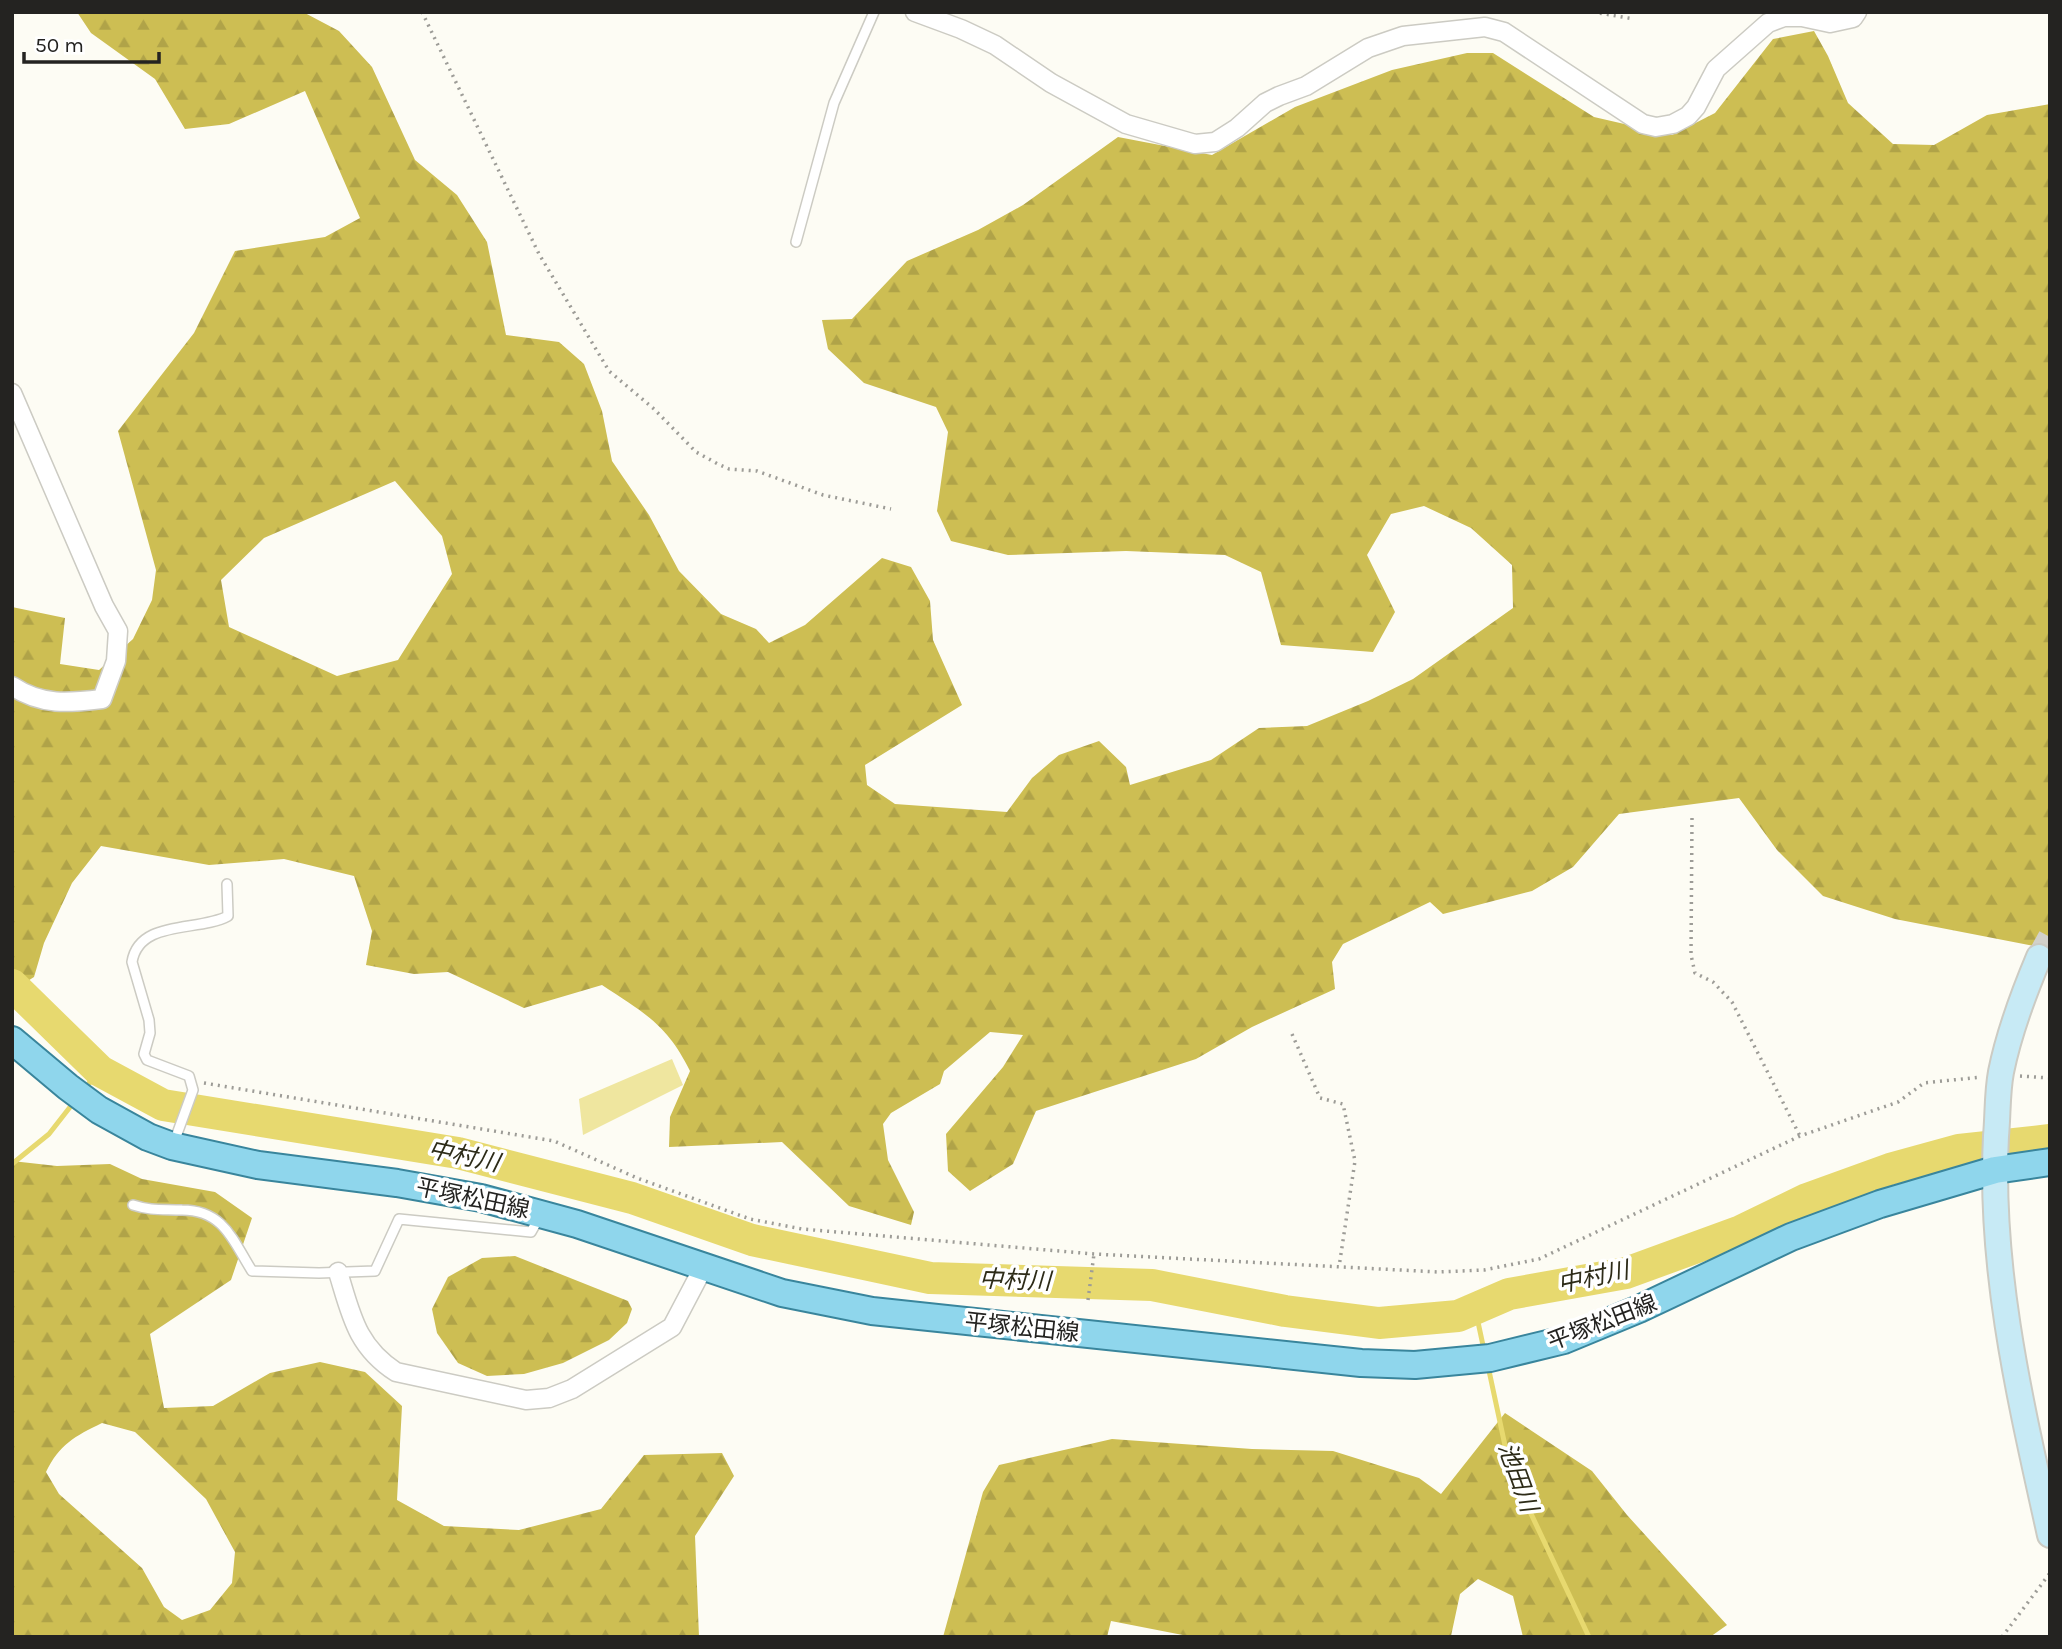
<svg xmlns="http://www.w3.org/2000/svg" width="2062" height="1649" viewBox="0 0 2062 1649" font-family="Karla,'Noto Sans JP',sans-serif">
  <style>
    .forest { fill: url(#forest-firs); fill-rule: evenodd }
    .park { fill: #efe69f }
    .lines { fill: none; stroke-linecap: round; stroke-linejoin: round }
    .stream { stroke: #e7d96f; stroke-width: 5 }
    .river { stroke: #e7d96f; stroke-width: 32 }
    .secondary-tunnel { stroke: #d2d1ca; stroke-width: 24; stroke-dasharray: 24 12; stroke-linecap: butt }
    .lane-casing { stroke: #cccbc3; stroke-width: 12 }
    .street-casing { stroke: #cccbc3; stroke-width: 21 }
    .secondary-casing { stroke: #cccbc3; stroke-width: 28 }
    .primary-casing { stroke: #39859c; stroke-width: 30 }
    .path { stroke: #9d9c97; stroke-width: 3.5; stroke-dasharray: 2 5; stroke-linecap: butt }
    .lane { stroke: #fff; stroke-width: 9 }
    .street { stroke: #fff; stroke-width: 18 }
    .secondary { stroke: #c7eaf5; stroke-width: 24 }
    .primary { stroke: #8fd6ec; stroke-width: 26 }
    .labels { text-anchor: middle; stroke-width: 7; stroke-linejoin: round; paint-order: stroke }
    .street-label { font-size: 23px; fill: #242321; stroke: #fff }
    .water-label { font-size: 24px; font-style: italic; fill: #2d2b18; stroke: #fff }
  </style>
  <defs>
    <pattern id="forest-firs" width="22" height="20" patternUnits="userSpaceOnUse" patternTransform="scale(1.75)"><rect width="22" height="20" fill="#cdbe53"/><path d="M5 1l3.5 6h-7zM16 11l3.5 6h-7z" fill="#b0a348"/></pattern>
  </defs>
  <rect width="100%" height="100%" fill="#fdfcf4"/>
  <!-- forest -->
  <g class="forest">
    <path d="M77 12H303L339 31 372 67 415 160 457 195 487 242 506 335 559 342 584 364 602 411 612 461 649 515 679 571 721 614 756 629 769 643 805 625 882 558 911 567 930 601 933 640 962 705 865 765 867 785 895 804 1007 812 1032 778 1059 755 1099 741 1126 767 1130 785 1211 760 1259 728 1307 726 1368 701 1413 679 1513 608 1512 565 1471 528 1424 506 1391 514 1367 555 1395 612 1373 652 1281 645 1261 572 1225 555 1126 551 1008 555 951 541 937 511 948 432 936 407 864 383 828 349 822 320 852 319 907 261 978 230 1023 205 1118 137 1212 155 1295 107 1392 70 1467 53H1493L1594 117 1672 135 1715 113 1773 39 1814 31 1828 56 1848 103 1893 144 1934 145 1987 115 2050 104V949L1895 919 1823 896 1777 850 1739 798 1619 814 1573 867 1532 891 1443 914 1430 902 1343 944 1332 962 1335 989 1252 1027 1196 1059 1036 1111 1013 1164 970 1191 948 1171 946 1134 1003 1067 1023 1035 990 1032 944 1071 940 1084 891 1113 883 1124 888 1160 914 1212 911 1225 849 1206 782 1142 669 1147 670 1117 690 1071C667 1024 644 1013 602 985L524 1008 448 972 414 974 366 965 372 931 354 876 284 859 209 865 101 846 72 883 44 943 34 977 12 991V607L65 618 60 664 99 670 133 639 152 600 156 570 118 431 194 333 235 251 325 237 360 218 305 91 229 124 185 129 155 79 91 33ZM395 481 442 536 452 574 398 660 337 676 229 627 221 580 264 538Z"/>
    <path d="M12 1161 57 1166 110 1164 142 1179 215 1192 252 1218 231 1280 150 1334 164 1408 213 1406 270 1373 320 1362 365 1372 402 1406 397 1500 444 1526 519 1530 601 1509 644 1455 722 1453 734 1476 695 1536 699 1637H12ZM102 1423 135 1432 206 1499 235 1552 232 1583 210 1610 182 1620 164 1607 142 1568 59 1494 46 1472C59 1445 75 1436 102 1423Z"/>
    <polygon points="515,1256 628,1301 632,1309 627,1323 609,1340 563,1363 524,1374 487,1376 458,1363 437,1333 432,1309 448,1277 482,1258"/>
    <polygon points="1505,1413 1592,1471 1627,1515 1727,1625 1710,1637 1523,1637 1513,1596 1478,1579 1460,1594 1451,1636 1193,1637 1111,1621 1107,1637 943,1637 983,1492 999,1465 1112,1439 1252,1449 1333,1451 1419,1478 1441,1494"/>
  </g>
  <!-- park -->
  <polygon class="park" points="672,1059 683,1085 583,1135 579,1099"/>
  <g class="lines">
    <!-- stream -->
    <g class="stream">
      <polyline points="84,1089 100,1071"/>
      <polyline points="12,1164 49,1134 74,1102"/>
      <polyline points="1475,1308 1484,1350"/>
      <polyline points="1488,1366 1510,1469 1589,1637"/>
    </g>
    <!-- river -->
    <polyline class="river" points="12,985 100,1071 163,1105 458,1153 632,1198 752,1240 930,1278 1152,1285 1285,1311 1379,1323 1458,1316 1509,1294 1626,1273 1741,1231 1807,1199 1890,1169 1959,1150 2050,1140"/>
    <!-- secondary-tunnel -->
    <polyline class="secondary-tunnel" points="2039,957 2050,937"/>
    <defs>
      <g id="lane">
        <polyline points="796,242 834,103 874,12"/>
        <path d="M173 1145 193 1090 189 1076 147 1060 144 1054 150 1033 149 1020 132 962C139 919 199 932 228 916L227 884"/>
        <path d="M133 1205C151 1211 164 1209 182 1210 224 1210 233 1241 252 1271L319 1273 375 1271 399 1219 531 1232 540 1216"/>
      </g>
      <g id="street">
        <polyline points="915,12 961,29 995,45 1051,83 1126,124 1195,144 1215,142 1237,128 1265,103 1279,96 1306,86 1368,48 1403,36 1485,27 1504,32 1643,124 1656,127 1673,124 1688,116 1696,107 1716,69 1768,23 1784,17 1802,17 1830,23 1853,18 1857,12"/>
        <path d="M12 393 104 606 118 631 116 661 102 699C69 703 42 706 12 686"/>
        <path d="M338 1272C351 1314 356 1346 396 1372L526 1400 549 1398 572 1389 672 1327 703 1268"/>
      </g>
      <path id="secondary" d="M2039 957C2023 995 2009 1032 2001 1072 1997 1093 1998 1115 1996 1136 1989 1271 2021 1404 2050 1535"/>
      <polyline id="primary" points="12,1040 68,1087 99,1110 148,1137 172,1146 258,1165 397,1183 481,1198 577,1224 782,1293 872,1311 1361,1363 1415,1365 1490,1358 1564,1340 1639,1309 1791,1237 1880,1204 1995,1170 2050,1162"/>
    </defs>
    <!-- lane casing -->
    <use href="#lane" class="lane-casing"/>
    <!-- street casing -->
    <use href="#street" class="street-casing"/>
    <!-- secondary casing -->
    <use href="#secondary" class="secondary-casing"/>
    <!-- primary casing -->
    <use href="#primary" class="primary-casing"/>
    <!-- path -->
    <g class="path">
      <polyline points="422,12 539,254 609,371 654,409 696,452 718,464 729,469 757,471 823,495 891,509"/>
      <polyline points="1593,12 1634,19"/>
      <polyline points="1692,818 1691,955 1695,973 1713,982 1732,1002 1800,1136"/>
      <polyline points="1292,1034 1320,1098 1343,1104 1355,1161 1339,1267"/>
      <polyline points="2020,1076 2050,1078"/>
      <polyline points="204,1083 554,1141 637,1178 750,1219 802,1229 1094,1254 1438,1272 1484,1270 1539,1259 1800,1136 1898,1102 1924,1083 1981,1077"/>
      <polyline points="1088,1300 1094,1254"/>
      <polyline points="2002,1637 2050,1573"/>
    </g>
    <!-- lane -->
    <use href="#lane" class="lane"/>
    <!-- street -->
    <use href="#street" class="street"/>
    <!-- secondary -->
    <use href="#secondary" class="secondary"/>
    <!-- primary -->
    <use href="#primary" class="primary"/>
  </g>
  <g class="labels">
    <!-- street labels -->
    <g class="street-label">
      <text transform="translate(473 1198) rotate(12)" y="8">平塚松田線</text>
      <text transform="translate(1602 1322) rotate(-21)" y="8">平塚松田線</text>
      <text transform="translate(1022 1327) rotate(6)" y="8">平塚松田線</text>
    </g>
    <!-- water labels -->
    <g class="water-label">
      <text transform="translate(464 1156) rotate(12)" y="8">中村川</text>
      <text transform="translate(1593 1277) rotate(-12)" y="8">中村川</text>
      <text transform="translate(1015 1280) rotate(2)" y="8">中村川</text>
      <text transform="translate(1518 1477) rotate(70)" y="8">池田川</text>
    </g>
  </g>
  <!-- border -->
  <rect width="2062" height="1649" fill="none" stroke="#242321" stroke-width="28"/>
  <!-- scale -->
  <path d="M24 52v10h135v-10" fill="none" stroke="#242321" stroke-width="3.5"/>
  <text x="35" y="52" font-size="21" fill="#242321" stroke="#ffffff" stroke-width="5" paint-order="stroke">50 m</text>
</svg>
